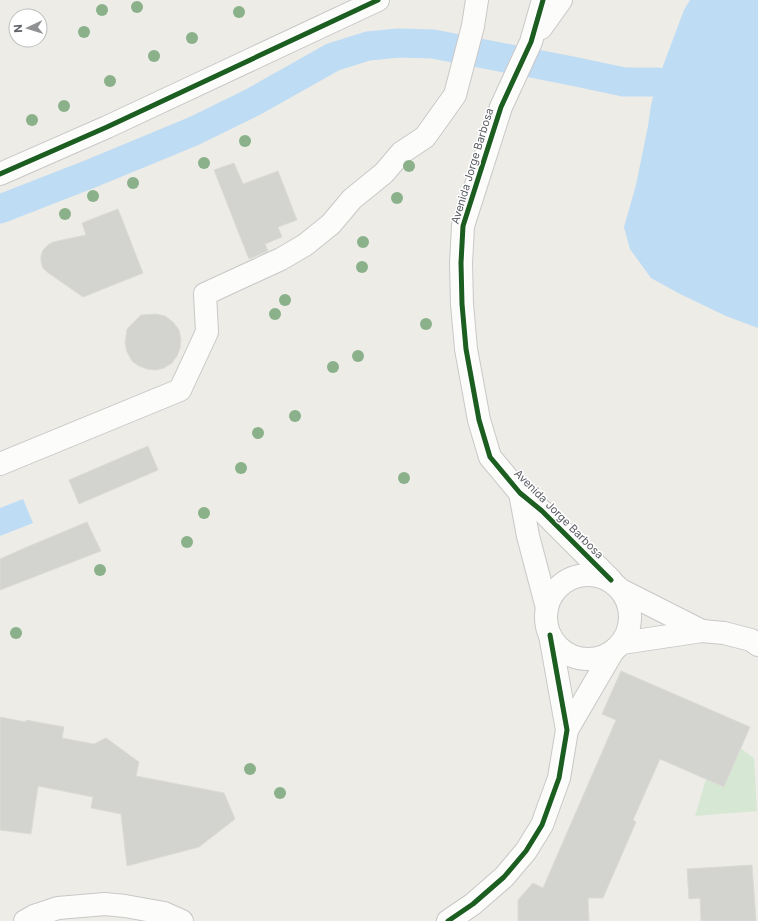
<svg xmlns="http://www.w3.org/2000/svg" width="758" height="921" viewBox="0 0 758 921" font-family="Inter,sans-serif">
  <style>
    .green { fill: #d6e8d4 }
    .water { fill: #bedcf4 }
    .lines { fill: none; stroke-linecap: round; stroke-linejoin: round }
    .canal { stroke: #bedcf4; stroke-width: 29 }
    .building { fill: #d3d3d0; stroke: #dcdbd6 }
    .minor-casing { stroke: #c9c8c8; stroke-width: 24 }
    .minor { stroke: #fcfcfb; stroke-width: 22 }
    .cycleway-casing { stroke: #fff; stroke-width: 8 }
    .cycleway { stroke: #1b5e20; stroke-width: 5 }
    .tree { fill: #8ab18a }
    .labels { text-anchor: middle; stroke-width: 3; stroke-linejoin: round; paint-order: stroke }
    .street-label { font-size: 11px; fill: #5d6065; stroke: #fff }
  </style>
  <rect width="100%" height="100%" fill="#edece7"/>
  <!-- green -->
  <polygon class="green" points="740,748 754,758 757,811 695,816 706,779 724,787"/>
  <!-- water -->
  <g class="water">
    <polygon points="690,0 758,0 758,328 726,316 680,294 651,278 630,249 624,227 636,185 648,126 651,105 657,82 684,10"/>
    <polygon points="23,499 33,523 0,536 0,508"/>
  </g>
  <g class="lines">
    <!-- canal -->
    <polyline class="canal" points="0,209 90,174 194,131 253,102 333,57 368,46 399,43 433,44 572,71 624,82 657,82"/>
  </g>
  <!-- building -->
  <g class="building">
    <polygon points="234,163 243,184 278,171 297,220 278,227 282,237 265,244 268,251 249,259 214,170"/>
    <polygon points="118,209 143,273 83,297 47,272 43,268 41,262 41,256 43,250 48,245 53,242 86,235 82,223"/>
    <polygon points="156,314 165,316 173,322 179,330 181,339 180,348 177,356 172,363 164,368 156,370 147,369 139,366 132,361 127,352 125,343 127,329 141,315"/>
    <polygon points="148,446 158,470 79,504 69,480"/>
    <polygon points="87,522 101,551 0,590 0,559 27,547"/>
    <polygon points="621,671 750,727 724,787 660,759 633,820 636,822 603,898 588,898 589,921 518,921 518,900 533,883 543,888 616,720 602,714"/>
    <polygon points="0,717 26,722 26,720 64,727 62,738 94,744 106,738 139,762 136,776 224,793 235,819 199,847 127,866 121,814 91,808 93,797 38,786 31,834 0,830"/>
    <polygon points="752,865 756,921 701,921 700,898 689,899 687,869"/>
  </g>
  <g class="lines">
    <defs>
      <g id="minor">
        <polyline points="543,0 531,42 501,107 463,226 461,263 462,304 466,349 479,420 490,457 520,493 542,511 611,580"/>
        <polyline points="541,28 561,0"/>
        <polyline points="0,174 107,127 378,0"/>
        <polyline points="0,464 180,390 207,332 205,294 281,259 305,245 331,224 352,199 384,173 401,153 425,137 455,95 473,26 477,0"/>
        <polyline points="520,493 528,536 547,608"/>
        <circle cx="588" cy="617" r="42"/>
        <polyline points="621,590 702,631"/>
        <polyline points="622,643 702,631 724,633 751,640 758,645"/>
        <polyline points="567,730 612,653"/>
        <polyline points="25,921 34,916 58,908 105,904 125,906 164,913 182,921"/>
        <polyline points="448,921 473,904 504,877 526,851 542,825 559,778 567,730 550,635"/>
      </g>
    </defs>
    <!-- minor casing -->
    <use href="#minor" class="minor-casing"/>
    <!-- minor -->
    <use href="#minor" class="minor"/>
    <defs>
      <g id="cycleway">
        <polyline points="543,0 531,42 501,107 463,226 461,263 462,304 466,349 479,420 490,457 520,493 542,511 611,580"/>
        <polyline points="0,174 107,127 378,0"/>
        <polyline points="448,921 473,904 504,877 526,851 542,825 559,778 567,730 550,635"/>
      </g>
    </defs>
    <!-- cycleway casing -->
    <use href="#cycleway" class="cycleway-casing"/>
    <!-- cycleway -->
    <use href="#cycleway" class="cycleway"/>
  </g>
  <!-- trees -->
  <g class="tree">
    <circle cx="137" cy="7" r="6"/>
    <circle cx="102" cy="10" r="6"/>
    <circle cx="239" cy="12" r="6"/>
    <circle cx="84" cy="32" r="6"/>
    <circle cx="192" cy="38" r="6"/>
    <circle cx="154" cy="56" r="6"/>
    <circle cx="110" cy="81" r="6"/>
    <circle cx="64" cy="106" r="6"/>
    <circle cx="32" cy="120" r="6"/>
    <circle cx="245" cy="141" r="6"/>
    <circle cx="204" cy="163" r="6"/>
    <circle cx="409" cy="166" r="6"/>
    <circle cx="133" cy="183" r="6"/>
    <circle cx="93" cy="196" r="6"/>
    <circle cx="397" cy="198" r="6"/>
    <circle cx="65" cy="214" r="6"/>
    <circle cx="363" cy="242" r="6"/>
    <circle cx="362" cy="267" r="6"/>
    <circle cx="285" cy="300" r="6"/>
    <circle cx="275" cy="314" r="6"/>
    <circle cx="426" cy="324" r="6"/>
    <circle cx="358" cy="356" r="6"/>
    <circle cx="333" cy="367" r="6"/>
    <circle cx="295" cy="416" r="6"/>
    <circle cx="258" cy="433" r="6"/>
    <circle cx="241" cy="468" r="6"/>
    <circle cx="404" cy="478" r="6"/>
    <circle cx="204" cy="513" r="6"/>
    <circle cx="187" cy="542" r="6"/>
    <circle cx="100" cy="570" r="6"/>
    <circle cx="16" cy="633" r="6"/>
    <circle cx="250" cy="769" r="6"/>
    <circle cx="280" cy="793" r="6"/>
  </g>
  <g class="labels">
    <!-- street labels -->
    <g class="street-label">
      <text transform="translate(472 166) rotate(-73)" y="4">Avenida Jorge Barbosa</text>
      <text transform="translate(559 514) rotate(45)" y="4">Avenida Jorge Barbosa</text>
    </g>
  </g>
  <!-- north arrow -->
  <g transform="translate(28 28) rotate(266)"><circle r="19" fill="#ffffff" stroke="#bebfc1"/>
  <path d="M0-3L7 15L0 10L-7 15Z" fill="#8f9192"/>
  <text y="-6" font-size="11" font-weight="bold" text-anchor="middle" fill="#5d6065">N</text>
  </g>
</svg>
